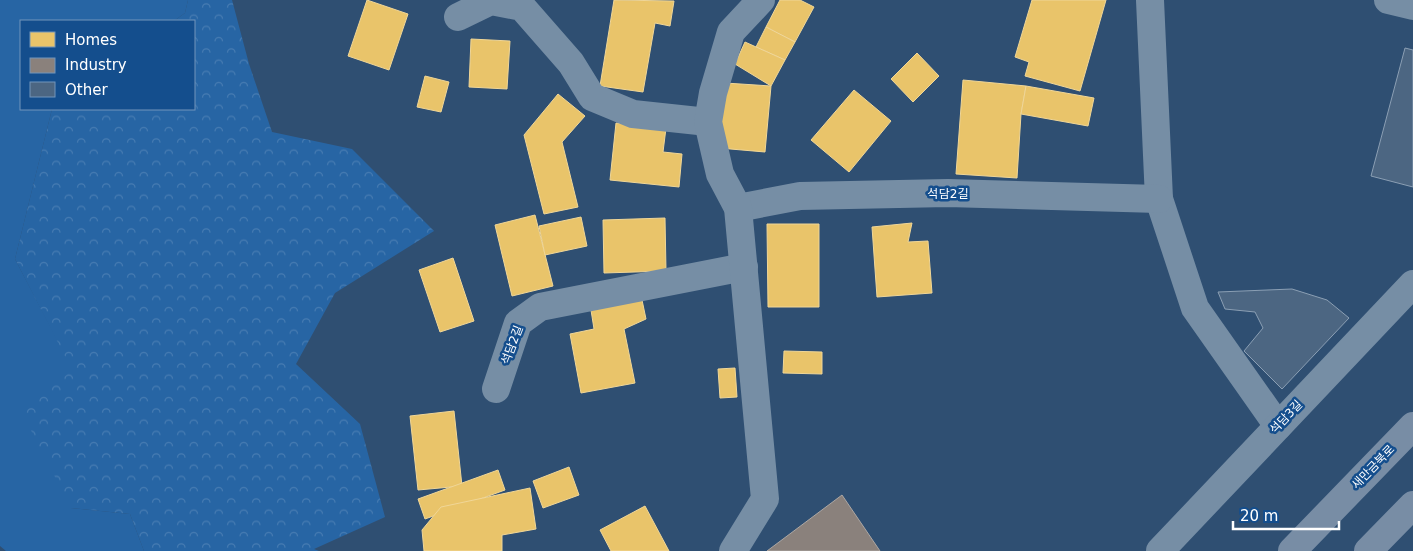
<svg xmlns="http://www.w3.org/2000/svg" width="1413" height="551" viewBox="0 0 1413 551" font-family="'DejaVu Sans','Noto Sans KR',sans-serif">
  <style>
    .grass { fill: #2765a4 }
    .forest { fill: url(#forest-crowns) }
    .homes { fill: #e9c46a; stroke: #f0d697 }
    .industry { fill: #8a817c; stroke: #ada7a3 }
    .building { fill: #4c6682; stroke: #8b9fb4 }
    .lines { fill: none; stroke-linecap: round; stroke-linejoin: round }
    .minor { stroke: #768ea5; stroke-width: 28 }
    .trunk { stroke: #788da5; stroke-width: 28 }
    .labels { text-anchor: middle; stroke-width: 5; stroke-linejoin: round; paint-order: stroke }
    .street-label { font-size: 12px; fill: #fff; stroke: #144e8d }
  </style>
  <defs>
    <pattern id="forest-crowns" width="20" height="18" patternUnits="userSpaceOnUse" patternTransform="scale(1.25)"><rect width="20" height="18" fill="#2765a4"/><path d="M2 6a3 3 0 1 1 6 0M12 15a3 3 0 1 1 6 0" fill="none" stroke="#477cb2"/></pattern>
  </defs>
  <rect width="100%" height="100%" fill="#2f4f72"/>
  <!-- grass -->
  <polygon class="grass" points="0,0 188,0 185,13 174,21 21,21 21,109 52,109 15,259 73,370 71,508 130,514 144,551 6,551 0,546"/>
  <!-- forest -->
  <polygon class="forest" points="188,0 232,0 249,64 272,132 352,149 434,231 335,293 296,364 360,424 385,517 314,549 319,551 144,551 130,514 71,508 22,413 72,370 15,259 52,109 194,109 194,21 174,21 185,13"/>
  <!-- homes -->
  <g class="homes">
    <polygon points="367,0 408,14 389,70 348,56"/>
    <polygon points="614,0 674,1 670,26 655,23 643,92 600,86"/>
    <polygon points="780,0 800,0 814,7 795,42 766,27"/>
    <polygon points="1032,0 1106,0 1080,91 1025,76 1029,62 1015,57"/>
    <polygon points="766,27 795,42 785,60 756,47"/>
    <polygon points="471,39 510,41 507,89 469,87"/>
    <polygon points="745,42 785,60 771,86 735,64"/>
    <polygon points="917,53 939,76 913,102 891,79"/>
    <polygon points="425,76 449,82 441,112 417,107"/>
    <polygon points="963,80 1026,86 1021,114 1017,178 956,174"/>
    <polygon points="725,83 771,86 765,152 719,148"/>
    <polygon points="1026,86 1094,98 1088,126 1021,114"/>
    <polygon points="854,90 891,121 849,172 811,140"/>
    <polygon points="558,94 585,116 562,142 578,207 544,214 524,135"/>
    <polygon points="616,123 666,128 663,152 682,154 679,187 610,180"/>
    <polygon points="535,215 553,286 512,296 495,225"/>
    <polygon points="581,217 587,246 545,255 539,226"/>
    <polygon points="665,218 666,271 604,273 603,220"/>
    <polygon points="912,223 908,242 928,241 932,293 877,297 872,227"/>
    <polygon points="767,224 819,224 819,307 768,307"/>
    <polygon points="453,258 474,321 440,332 419,270"/>
    <polygon points="642,300 646,319 624,329 635,383 581,393 570,334 594,329 591,310"/>
    <polygon points="784,351 822,352 822,374 783,373"/>
    <polygon points="735,368 737,397 720,398 718,369"/>
    <polygon points="454,411 462,486 418,490 410,416"/>
    <polygon points="569,467 579,495 543,508 533,481"/>
    <polygon points="498,470 505,490 425,519 418,499"/>
    <polygon points="530,488 536,529 502,535 502,551 424,551 422,530 441,507"/>
    <polygon points="645,506 669,551 611,551 600,530"/>
  </g>
  <!-- industry -->
  <polygon class="industry" points="842,495 880,551 767,551"/>
  <!-- building -->
  <g class="building">
    <polygon points="1405,48 1413,50 1413,187 1371,176"/>
    <polygon points="1292,289 1327,300 1349,318 1282,389 1244,351 1263,328 1255,312 1225,309 1218,292"/>
  </g>
  <g class="lines">
    <!-- minor -->
    <g class="minor">
      <polyline points="1150,0 1159,199 1195,308 1278,426"/>
      <polyline points="1388,0 1413,6"/>
      <polyline points="458,17 491,1 522,7 571,63 592,97 633,114 708,122"/>
      <polyline points="738,208 800,196 948,193 1159,199"/>
      <polyline points="496,389 518,323 540,307 744,267"/>
      <polyline points="733,551 765,499 738,208 720,174 708,122 713,93 731,32 761,0"/>
      <polyline points="1160,551 1413,284"/>
    </g>
    <!-- trunk -->
    <g class="trunk">
      <polyline points="1292,551 1413,426"/>
      <polyline points="1368,551 1413,505"/>
    </g>
  </g>
  <g class="labels">
    <!-- street labels -->
    <g class="street-label">
      <text x="948" y="198">석담2길</text>
      <text transform="translate(512 345) rotate(-69)" y="4">석담2길</text>
      <text transform="translate(1286 417) rotate(-46)" y="4">석담3길</text>
      <text transform="translate(1373 467) rotate(-46)" y="4">새만금북로</text>
    </g>
  </g>
  <!-- legend -->
  <rect x="20" y="20" width="175" height="90" fill="#144e8d" stroke="#7295bb"/>
  <rect x="30" y="32" width="25" height="15" fill="#e9c46a" stroke="#7295bb"/>
  <text x="65" y="45" font-size="15" fill="#ffffff">Homes</text>
  <rect x="30" y="58" width="25" height="15" fill="#8a817c" stroke="#7295bb"/>
  <text x="65" y="70" font-size="15" fill="#ffffff">Industry</text>
  <rect x="30" y="82" width="25" height="15" fill="#4c6682" stroke="#7295bb"/>
  <text x="65" y="95" font-size="15" fill="#ffffff">Other</text>
  <!-- scale -->
  <path d="M1233 521v8h106v-8" fill="none" stroke="#ffffff" stroke-width="2.5"/>
  <text x="1240" y="521" font-size="15" fill="#ffffff" stroke="#144e8d" stroke-width="4" paint-order="stroke">20 m</text>
</svg>
